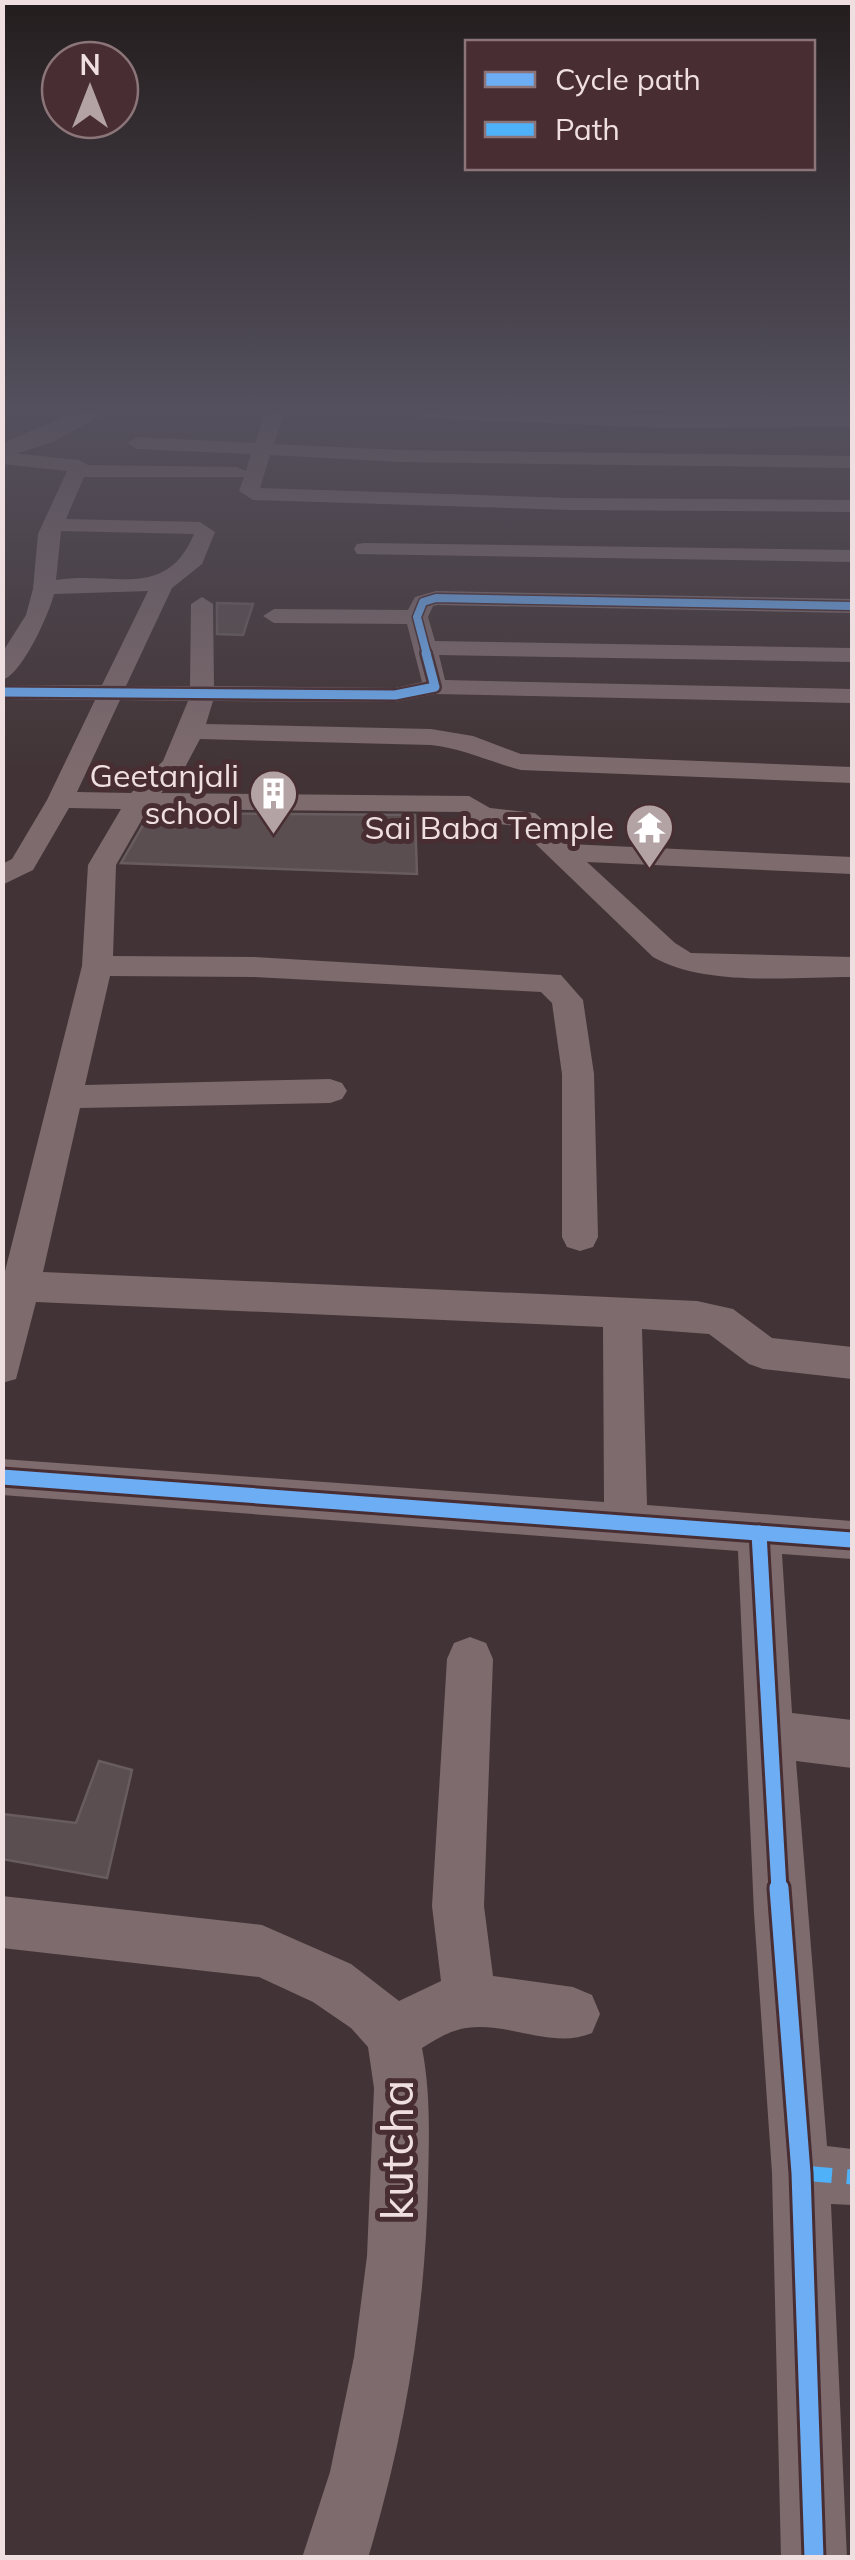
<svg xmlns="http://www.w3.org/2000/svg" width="855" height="2560" viewBox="0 0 855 2560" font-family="Mulish,sans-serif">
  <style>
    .building { fill: #5a4e50; stroke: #685c5e; stroke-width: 2.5 }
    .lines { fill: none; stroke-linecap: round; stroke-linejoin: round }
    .minor { fill: #7e6b6e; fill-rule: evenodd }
    .major { fill: #7e6b6f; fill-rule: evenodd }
    .quiet { stroke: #4fb1f8; stroke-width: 15; stroke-dasharray: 31 15; stroke-linecap: butt }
    .cycleway-far3-casing { stroke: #482e33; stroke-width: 11 }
    .cycleway-far2-casing { stroke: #482e33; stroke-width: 14 }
    .cycleway-far1-casing { stroke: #482e33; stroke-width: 21 }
    .cycleway-casing { stroke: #482e33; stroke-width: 25 }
    .cycleway-far3 { stroke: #6dadf4; stroke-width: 8 }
    .cycleway-far2 { stroke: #6dadf4; stroke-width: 9 }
    .cycleway-far1 { stroke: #6dadf4; stroke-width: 15 }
    .cycleway { stroke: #6dadf4; stroke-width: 19 }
    .labels { text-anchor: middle; stroke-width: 10; stroke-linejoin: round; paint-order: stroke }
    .far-poi-label { font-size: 32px; fill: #f0dfe1; stroke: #482e33; text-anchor: end }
    .near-street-label { font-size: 45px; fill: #f0dfe1; stroke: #482e33 }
  </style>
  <rect width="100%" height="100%" fill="#423436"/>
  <!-- building -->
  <g class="building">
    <polygon points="217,603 253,604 243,635 217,634"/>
    <polygon points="150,813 415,815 417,874 121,863"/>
    <polygon points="99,1761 132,1770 107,1878 2,1859 2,1814 76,1823"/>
  </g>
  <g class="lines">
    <!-- minor -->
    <g class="minor">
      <path d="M266 412H284L274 444 400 450 852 456V468L400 462 270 455 260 488 571 498 852 500V512L571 510 253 500 239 491 244 477H84L66 519 200 522 215 532 202 564 172 588 126 686H190L191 604 202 597 213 604 214 686 395 688 422 682 407 624 274 623 263 616 274 609 408 610 415 597 436 591 852 599V613L437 605 433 606 428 617 435 641 852 648V662L439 655 445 680 852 689V703L435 694 395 702 213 701 206 724 431 729 473 736 521 754 852 767V783L521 770C490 762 462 748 431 745L200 739 183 771 161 793 469 796 490 808 535 813 568 844 852 857V874L587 862 675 943 691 953 852 957V977C793 977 705 987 653 957L517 826 472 821 462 812 148 809 116 865 113 956 254 957 561 975 583 1000 594 1074 598 1237 593 1247 580 1251 567 1247 562 1237V1074L552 1003 541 992 254 977 110 976 85 1085 330 1079 342 1083 347 1091 342 1099 330 1103 80 1108 43 1272 697 1301 733 1309 772 1338 852 1347V1379L763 1369 749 1364 709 1334 642 1329 647 1505 852 1521V1559L782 1554 792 1713 852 1720V1768L796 1761 827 2146 852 2149V2205L831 2204 847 2558H781L772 2173 754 1913 738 1551 2 1495V1459L604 1502 603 1327 36 1302 16 1379 2 1383V1283L82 966 88 865 121 809 69 808 33 870 2 885V864L12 859 47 800 95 700 2 699V685H102L148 591 54 594C49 614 22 675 2 680V653L26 615 33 589 38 534 67 471 2 464V452L79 460 88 465 237 467 246 471 251 454 137 449 127 443 137 437 255 443ZM61 531 194 534C166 601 114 571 56 580ZM120 700 188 701 163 761 131 793 77 792Z"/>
      <polygon points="412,412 852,416 852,427 662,428 421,418"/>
      <polygon points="365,543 852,550 852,562 357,554 354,549 357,544"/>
      <path d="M470 1637 486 1643 493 1659 484 1906 493 1976 573 1987 592 1995 600 2014 592 2033C551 2050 508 2021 466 2028 449 2031 436 2039 422 2048 431 2094 429 2139 428 2186 425 2314 405 2435 368 2558H302L330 2472 354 2357 367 2256 374 2088 368 2047 351 2028 313 2002 259 1977 2 1948V1896L262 1925 351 1964 399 2001 441 1981 432 1906 447 1659 454 1643Z"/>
    </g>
    <!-- major -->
    <polygon class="major" points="76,412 107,412 53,442 2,458 2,443"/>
    <!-- quiet -->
    <polyline class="quiet" points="801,2173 852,2177"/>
    <defs>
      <polyline id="cycleway-far3" points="427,655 417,617 423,602 436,598 852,606"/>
      <polyline id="cycleway-far2" points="2,692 395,695 435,687 426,653"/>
      <g id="cycleway-far1">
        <polyline points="2,1477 852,1540"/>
        <polyline points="759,1533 779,1890"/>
      </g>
      <polyline id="cycleway" points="779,1888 801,2173 814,2558"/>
    </defs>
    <!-- cycleway-far3 casing -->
    <use href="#cycleway-far3" class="cycleway-far3-casing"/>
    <!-- cycleway-far2 casing -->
    <use href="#cycleway-far2" class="cycleway-far2-casing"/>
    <!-- cycleway-far1 casing -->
    <use href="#cycleway-far1" class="cycleway-far1-casing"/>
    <!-- cycleway casing -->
    <use href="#cycleway" class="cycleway-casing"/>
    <!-- cycleway-far3 -->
    <use href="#cycleway-far3" class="cycleway-far3"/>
    <!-- cycleway-far2 -->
    <use href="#cycleway-far2" class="cycleway-far2"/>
    <!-- cycleway-far1 -->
    <use href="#cycleway-far1" class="cycleway-far1"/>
    <!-- cycleway -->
    <use href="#cycleway" class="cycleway"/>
  </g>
  <!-- sky -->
  <linearGradient id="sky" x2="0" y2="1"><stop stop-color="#241d1e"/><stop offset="0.53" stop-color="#54505d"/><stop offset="1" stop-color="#54505d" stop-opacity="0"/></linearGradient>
  <rect width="855" height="771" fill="url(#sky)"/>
  <!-- icons -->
  <defs>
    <symbol id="building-pin" viewBox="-11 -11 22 30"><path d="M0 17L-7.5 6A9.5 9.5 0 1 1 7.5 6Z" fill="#b3a3a5" stroke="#482e33"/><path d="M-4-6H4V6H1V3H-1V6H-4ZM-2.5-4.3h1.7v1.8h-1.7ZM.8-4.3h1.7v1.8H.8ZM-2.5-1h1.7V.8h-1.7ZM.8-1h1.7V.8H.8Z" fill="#fff"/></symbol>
    <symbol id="temple-pin" viewBox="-11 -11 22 30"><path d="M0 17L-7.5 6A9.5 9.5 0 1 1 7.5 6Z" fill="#b3a3a5" stroke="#482e33"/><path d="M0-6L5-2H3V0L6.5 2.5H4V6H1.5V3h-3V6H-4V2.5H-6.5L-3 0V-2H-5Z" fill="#fff"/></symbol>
  </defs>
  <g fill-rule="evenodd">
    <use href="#building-pin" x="246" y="766" width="55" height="75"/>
    <use href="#temple-pin" x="622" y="800" width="55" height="75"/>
  </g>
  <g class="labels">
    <!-- far-poi labels -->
    <g class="far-poi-label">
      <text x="239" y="787">Geetanjali<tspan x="239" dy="37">school</tspan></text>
      <text x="614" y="839">Sai Baba Temple</text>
    </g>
    <!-- near-street labels -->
    <g class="near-street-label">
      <text transform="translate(397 2150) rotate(-90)" y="16">kutcha</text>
    </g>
  </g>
  <!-- border -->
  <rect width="855" height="2560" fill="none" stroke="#f0dfe1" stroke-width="10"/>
  <!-- legend -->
  <rect x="465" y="40" width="350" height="130" fill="#482e33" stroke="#8b7579" stroke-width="2.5"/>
  <rect x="485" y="72" width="50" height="15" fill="#6dadf4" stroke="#8b7579" stroke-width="2.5"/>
  <text x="555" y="90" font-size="30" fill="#f0dfe1">Cycle path</text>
  <rect x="485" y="122" width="50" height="15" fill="#4fb1f8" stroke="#8b7579" stroke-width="2.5"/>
  <text x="555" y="140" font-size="30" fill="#f0dfe1">Path</text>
  <!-- north arrow -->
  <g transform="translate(90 90)"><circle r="48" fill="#482e33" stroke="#8b7579" stroke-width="2.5"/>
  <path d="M0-8L18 38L0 25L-18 38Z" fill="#b3a3a5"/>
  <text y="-15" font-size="28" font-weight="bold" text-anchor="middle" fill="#f0dfe1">N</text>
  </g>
</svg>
